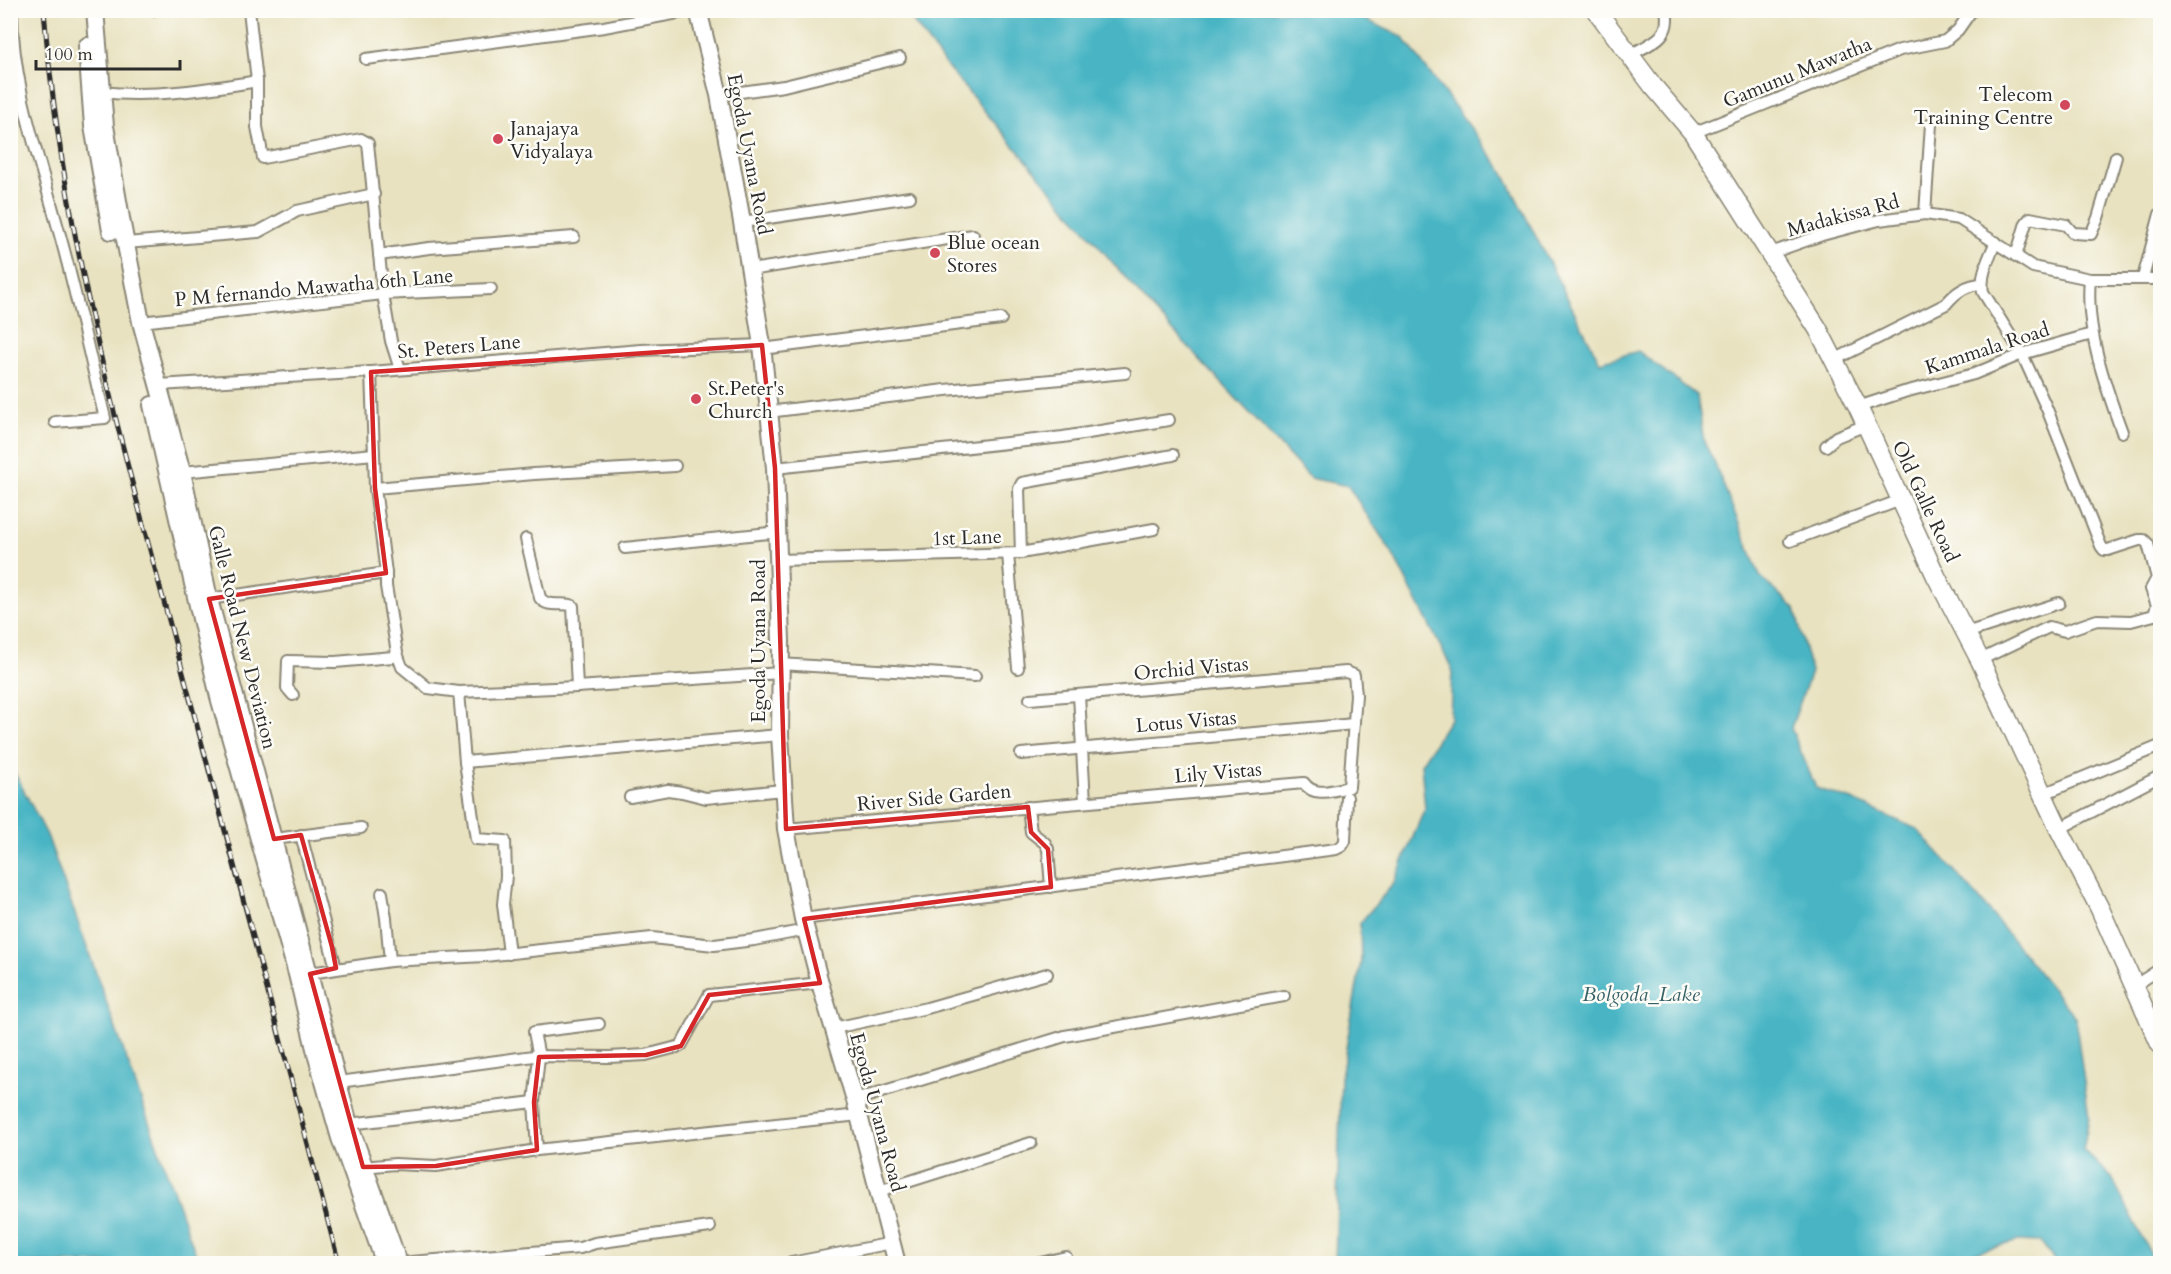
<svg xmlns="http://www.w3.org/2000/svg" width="2171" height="1274" viewBox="0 0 2171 1274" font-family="Cardo,serif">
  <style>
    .water { fill: #48b5c4; stroke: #3a7078; stroke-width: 1.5 }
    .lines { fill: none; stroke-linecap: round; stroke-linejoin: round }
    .street-casing { stroke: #8a8676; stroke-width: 14 }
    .primary-casing { stroke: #8a8676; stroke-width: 20 }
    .highway-casing { stroke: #8a8676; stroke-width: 21 }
    .street { stroke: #fff; stroke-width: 10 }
    .primary { stroke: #fff; stroke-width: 16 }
    .highway { stroke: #fff; stroke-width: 18 }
    .rail-casing { stroke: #2b2b2b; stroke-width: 5 }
    .rail { stroke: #fdfcf7; stroke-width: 3; stroke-dasharray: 9; stroke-linecap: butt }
    .marked { fill: none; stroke: #d62828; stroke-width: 4.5; stroke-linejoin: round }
    .poi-dot { fill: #d1495b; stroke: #fdfcf7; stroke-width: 2 }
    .labels { text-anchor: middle; stroke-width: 5; stroke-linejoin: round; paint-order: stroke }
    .street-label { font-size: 20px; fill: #2b2b2b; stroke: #fdfcf7 }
    .poi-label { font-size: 20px; fill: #2b2b2b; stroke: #fdfcf7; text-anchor: start }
    .water-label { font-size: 21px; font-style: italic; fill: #376268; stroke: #fdfcf7 }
  </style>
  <rect width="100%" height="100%" fill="#fdfcf7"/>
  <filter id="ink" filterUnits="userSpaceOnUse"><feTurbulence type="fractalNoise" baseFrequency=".0167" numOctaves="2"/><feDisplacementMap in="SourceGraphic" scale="12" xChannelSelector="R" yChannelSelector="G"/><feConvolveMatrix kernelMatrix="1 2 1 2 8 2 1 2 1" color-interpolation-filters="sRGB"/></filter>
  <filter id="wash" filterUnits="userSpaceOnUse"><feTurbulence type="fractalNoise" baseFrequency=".008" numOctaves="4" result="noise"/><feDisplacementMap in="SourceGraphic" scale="24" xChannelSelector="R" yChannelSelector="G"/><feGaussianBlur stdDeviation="1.35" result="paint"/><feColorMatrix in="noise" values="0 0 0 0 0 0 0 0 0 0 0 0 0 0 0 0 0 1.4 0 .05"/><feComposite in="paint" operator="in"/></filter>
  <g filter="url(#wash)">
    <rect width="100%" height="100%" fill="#e8e2c0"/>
    <!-- water -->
    <g class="water">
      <polygon points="1347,11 1403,37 1502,170 1600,362 1638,351 1697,396 1704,442 1715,464 1760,576 1795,609 1811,672 1791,728 1816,788 1852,800 1917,829 1977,896 2075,1017 2089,1117 2083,1150 2112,1178 2155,1263 2056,1263 2041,1242 2019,1241 1932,1264 1335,1263 1341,1077 1361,962 1360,923 1394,883 1425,808 1421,764 1450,719 1452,669 1392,553 1348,486 1310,478 1140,295 944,63 905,11"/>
      <polygon points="10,764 47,835 199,1263 11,1263"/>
    </g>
  </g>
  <g filter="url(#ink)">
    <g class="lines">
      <defs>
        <g id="street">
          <path d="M12 10C12 85 39 157 58 228 76 291 89 355 105 418L55 422"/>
          <polyline points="98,10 153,10"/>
          <polyline points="249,10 257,81 257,127 263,158 361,139 368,143 383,294 391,341 400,369"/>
          <path d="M1630 55C1651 43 1672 38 1666 10"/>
          <polyline points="366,59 604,27 694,10"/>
          <path d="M102 92C150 98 210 89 257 81"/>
          <polyline points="719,95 784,86 900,58"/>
          <polyline points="1693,133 1900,50 1945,41 1958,30 1972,10"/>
          <polyline points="1925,214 1931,124"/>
          <polyline points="742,222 910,197"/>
          <polyline points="126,243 258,232 297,211 374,194"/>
          <polyline points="1771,253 1822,235 1879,220 1925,214 1959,219 2033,267 2090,279 2160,279"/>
          <polyline points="379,255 429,248 574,237"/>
          <polyline points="2016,256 2026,223 2030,218 2066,225 2073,233 2091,234 2098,218 2116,157"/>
          <polyline points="750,270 973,235"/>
          <polyline points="2143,278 2160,214"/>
          <path d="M2090 279C2085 329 2105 385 2122 432"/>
          <polyline points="141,322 383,294 491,289"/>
          <polyline points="762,349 1001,319"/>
          <path d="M1834 360 1946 304C1955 293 1968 284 1982 284"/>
          <polyline points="371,372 374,454"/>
          <polyline points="159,385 371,372 641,350 762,345"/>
          <polyline points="1858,407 1904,392 1974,374 2022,354 2092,334"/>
          <polyline points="768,412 945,390 1125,373"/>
          <polyline points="1826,446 1836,437 1866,425"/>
          <polyline points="775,468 1063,437 1169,420"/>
          <polyline points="182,472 374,454 375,488 386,573 386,586 397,653 402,667 428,688 459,692 465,762 476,839 505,841 506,876 503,904 509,954"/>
          <polyline points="375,488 534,474 675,466"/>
          <path d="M526 539 540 598C549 609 562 601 573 606L577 687"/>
          <polyline points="1790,541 1901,500"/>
          <polyline points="625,548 778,532"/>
          <polyline points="1021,553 1019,489 1022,483 1173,455"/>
          <polyline points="1008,554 1018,668"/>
          <polyline points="779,560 1021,553 1154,529"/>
          <polyline points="209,599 386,573"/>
          <polyline points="1966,633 2059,603"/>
          <path d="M1980 660 2049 627 2065 631 2097 620 2131 621 2154 615 2157 605 2151 589 2157 578 2148 544 2144 540H2139L2108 550H2104L2101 546 2047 409 2022 354 1983 292C1980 275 1989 257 1996 242"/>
          <polyline points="780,664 975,676"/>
          <polyline points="459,692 577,687 781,673"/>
          <polyline points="293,695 287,688 288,661 335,662 393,657 397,653"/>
          <polyline points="1079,695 1085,802"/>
          <polyline points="1021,754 1354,724"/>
          <polyline points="465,762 780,735"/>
          <polyline points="2043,794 2160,746"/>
          <polyline points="630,797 668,790 682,792 706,798 782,790"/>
          <polyline points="1028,807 1031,832 1045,843 1048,849 1051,887"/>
          <path d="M786 829 1304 783C1314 798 1333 790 1349 787L1356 695 1354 675 1346 672 1030 699"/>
          <polyline points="2059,829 2160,776"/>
          <polyline points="301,835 336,968"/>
          <polyline points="274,839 361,828"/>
          <polyline points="382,893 386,918 390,961"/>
          <polyline points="803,919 1336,849 1342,846 1345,841 1347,797"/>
          <polyline points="303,974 390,961 485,956 652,938 714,945 754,940 806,930"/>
          <polyline points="2134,986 2160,969"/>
          <polyline points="834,1028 927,1008 1047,974"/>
          <polyline points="339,1082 534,1056 609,1057 646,1055 681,1046 709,995 820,983"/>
          <polyline points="855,1100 1065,1036 1284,996"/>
          <polyline points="349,1124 534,1102"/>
          <polyline points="537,1150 534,1102 539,1057 534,1032 599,1024"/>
          <polyline points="363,1167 395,1164 436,1166 537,1150 859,1115"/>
          <polyline points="879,1191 1031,1143"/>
          <polyline points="399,1263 580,1248 595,1243 710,1227"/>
          <polyline points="786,1264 892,1243"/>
          <polyline points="1036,1264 1066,1257"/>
        </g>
        <g id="primary">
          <polyline points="95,10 105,126 122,224 141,322 182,472 209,599 349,1124 399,1264"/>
          <polyline points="698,10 719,95 742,222 762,345 775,468 781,641 780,735 786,829 803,919 820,983 855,1100 897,1264"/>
          <polyline points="87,46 93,126 111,231"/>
          <polyline points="152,405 219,697 297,974 317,1057 340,1138 385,1264"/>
        </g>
        <polyline id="highway" points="1596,10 1653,86 1693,133 1818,329 1858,407 1936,576 1980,660 2059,829 2100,909 2160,1044"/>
      </defs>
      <!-- street casing -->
      <use href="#street" class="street-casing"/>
      <!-- primary casing -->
      <use href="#primary" class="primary-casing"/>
      <!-- highway casing -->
      <use href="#highway" class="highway-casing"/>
      <!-- street -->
      <use href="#street" class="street"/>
      <!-- primary -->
      <use href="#primary" class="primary"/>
      <!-- highway -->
      <use href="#highway" class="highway"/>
      <defs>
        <path id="rail" d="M44 10C61 228 120 440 177 650 232 854 286 1059 339 1264"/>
      </defs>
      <!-- rail casing -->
      <use href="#rail" class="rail-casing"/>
      <!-- rail -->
      <use href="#rail" class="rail"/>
    </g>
  </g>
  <!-- marked area -->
  <path class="marked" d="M762 345 775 468 786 829 1028 807 1031 832 1048 849 1051 887 804 919 820 983 709 995 681 1046 646 1055 539 1057 534 1102 537 1150 436 1166 363 1167 310 974 336 968 332 947 301 835 274 839 209 599 386 573 375 488 371 372Z"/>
  <!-- markers -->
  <g class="poi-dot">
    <circle cx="2065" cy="105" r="6"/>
    <circle cx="498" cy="139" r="6"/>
    <circle cx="935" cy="253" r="6"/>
    <circle cx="696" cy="399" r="6"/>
  </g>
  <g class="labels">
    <!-- street labels -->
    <g class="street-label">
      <text transform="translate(1797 72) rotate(-22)" y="7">Gamunu Mawatha</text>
      <text transform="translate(750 154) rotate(79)" y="7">Egoda Uyana Road</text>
      <text transform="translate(1843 215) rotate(-15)" y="7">Madakissa Rd</text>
      <text transform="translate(314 287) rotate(-5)" y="7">P M fernando Mawatha 6th Lane</text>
      <text transform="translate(459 346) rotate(-5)" y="7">St. Peters Lane</text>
      <text transform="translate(1987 348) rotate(-18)" y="7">Kammala Road</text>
      <text transform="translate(1926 501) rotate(65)" y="7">Old Galle Road</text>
      <text transform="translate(967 537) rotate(-2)" y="7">1st Lane</text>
      <text transform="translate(243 637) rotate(76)" y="7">Galle Road New Deviation</text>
      <text transform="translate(758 641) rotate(-90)" y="7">Egoda Uyana Road</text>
      <text transform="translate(1191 668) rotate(-5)" y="7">Orchid Vistas</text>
      <text transform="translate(1186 721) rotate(-5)" y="7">Lotus Vistas</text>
      <text transform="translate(1218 772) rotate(-5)" y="7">Lily Vistas</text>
      <text transform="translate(934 797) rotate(-5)" y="7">River Side Garden</text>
      <text transform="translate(878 1112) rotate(75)" y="7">Egoda Uyana Road</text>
    </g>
    <!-- poi labels -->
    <g class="poi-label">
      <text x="2053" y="101" text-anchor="end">Telecom<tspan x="2053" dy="23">Training Centre</tspan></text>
      <text x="510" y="135">Janajaya<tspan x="510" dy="23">Vidyalaya</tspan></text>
      <text x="947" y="249">Blue ocean<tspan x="947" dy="23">Stores</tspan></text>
      <text x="708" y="395">St.Peter's<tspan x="708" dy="23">Church</tspan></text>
    </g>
    <!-- water labels -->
    <g class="water-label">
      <text x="1641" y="1001">Bolgoda_Lake</text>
    </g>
  </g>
  <!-- margin -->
  <rect width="2171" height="1274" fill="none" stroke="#fdfcf7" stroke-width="36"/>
  <!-- scale -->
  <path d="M36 60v9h144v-9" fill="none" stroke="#2b2b2b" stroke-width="3"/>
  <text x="45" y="60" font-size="18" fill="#2b2b2b" stroke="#fdfcf7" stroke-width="4.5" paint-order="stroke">100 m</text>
</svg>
